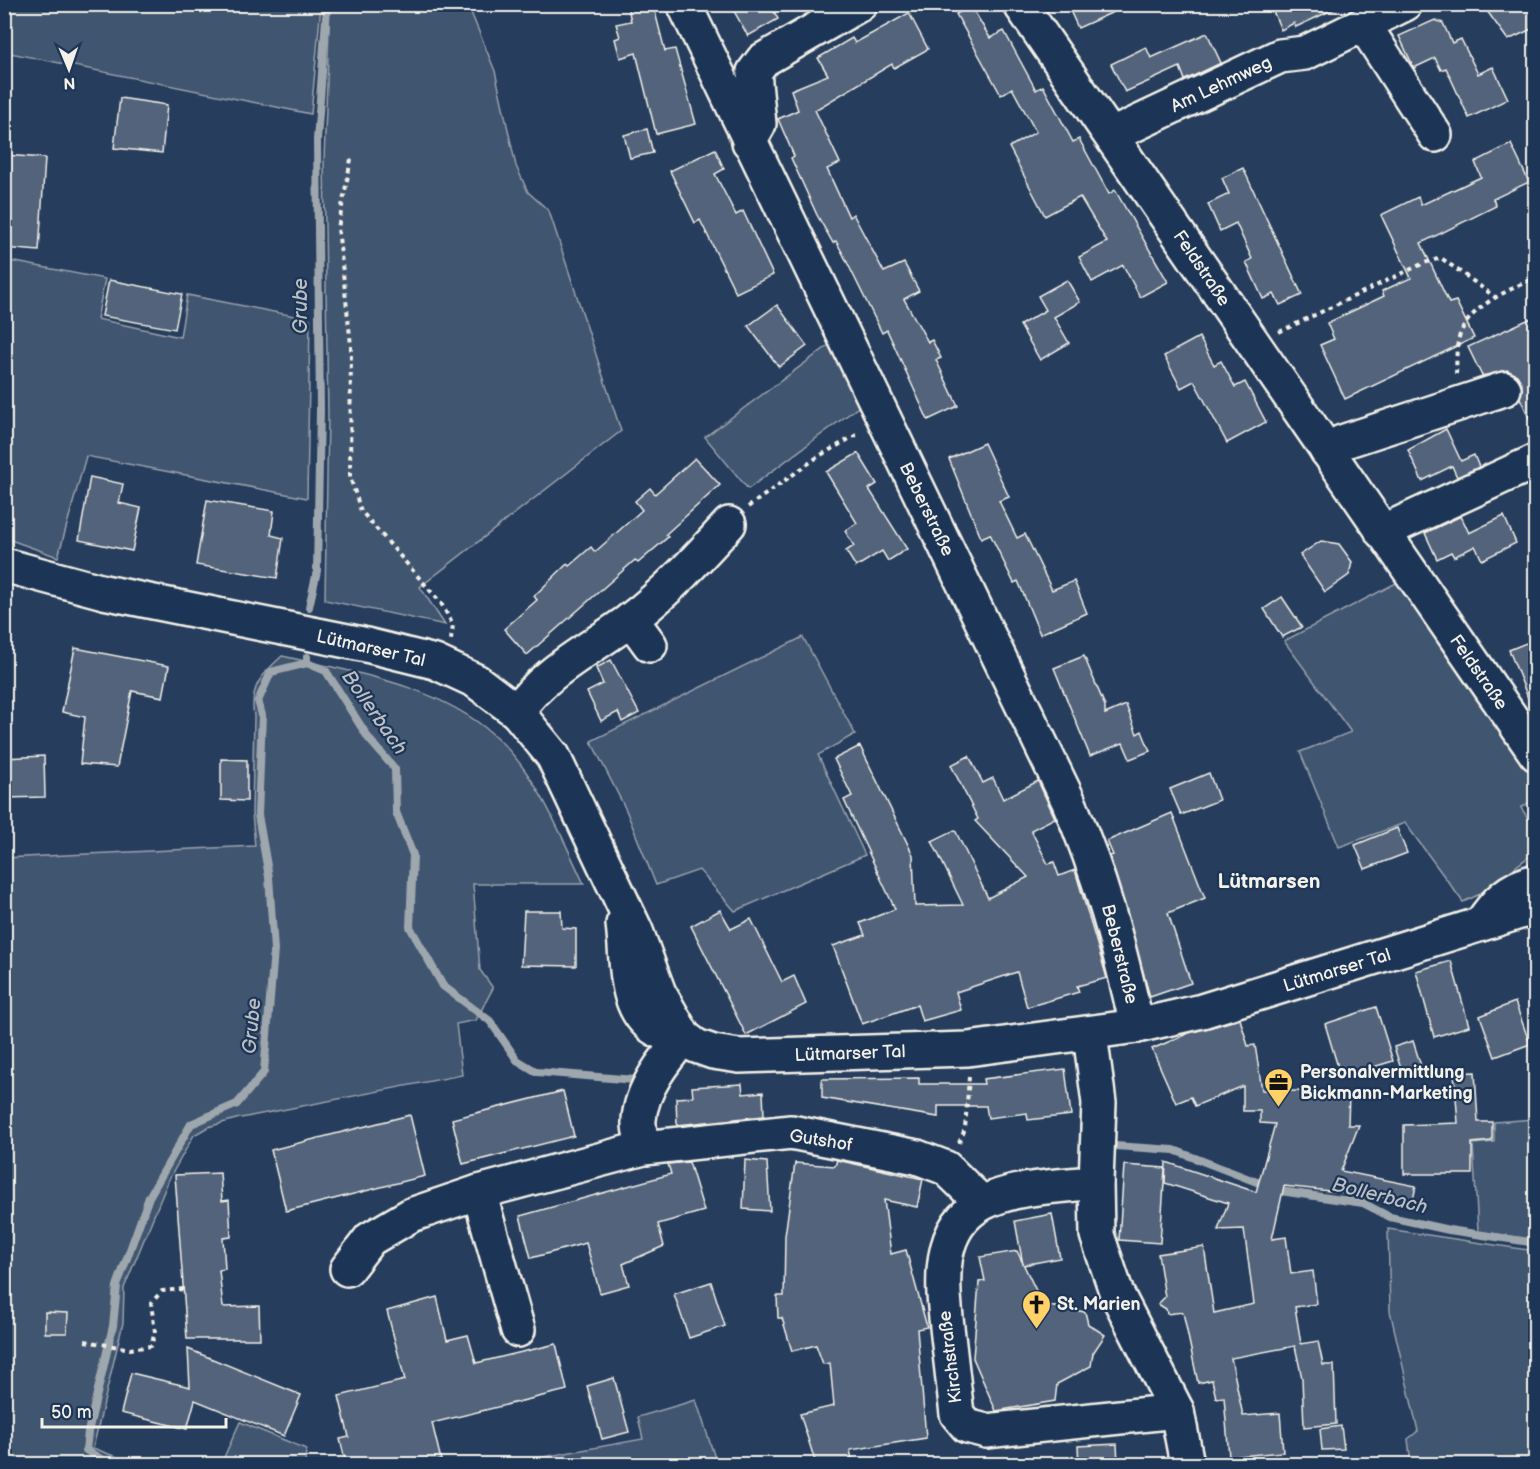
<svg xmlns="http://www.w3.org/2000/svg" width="1540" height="1469" viewBox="0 0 1540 1469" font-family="'Balsamiq Sans',sans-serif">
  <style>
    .green { fill: #40546f; stroke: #9aa2ac; stroke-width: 1.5 }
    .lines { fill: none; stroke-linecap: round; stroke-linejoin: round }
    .stream { stroke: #9fa7ae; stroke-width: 8 }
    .building { fill: #52647b; stroke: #f4f1e8; stroke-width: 1.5 }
    .minor-casing { stroke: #f4f1e8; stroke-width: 38 }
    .major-casing { stroke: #f4f1e8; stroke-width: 38 }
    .path { stroke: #f4f1e8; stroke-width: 4; stroke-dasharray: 4.5 4.5; stroke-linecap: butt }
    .minor { stroke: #1d3557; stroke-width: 33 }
    .major { stroke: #1d3557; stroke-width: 33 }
    .labels { text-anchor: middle; stroke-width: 4.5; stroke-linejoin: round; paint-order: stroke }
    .street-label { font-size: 18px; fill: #f4f1e8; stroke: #1d3557 }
    .poi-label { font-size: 18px; font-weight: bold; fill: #f4f1e8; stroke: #1d3557; text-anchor: start }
    .water-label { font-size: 20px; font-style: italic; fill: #bcbfc2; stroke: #1d3557 }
    .quarter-label { font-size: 21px; font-weight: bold; fill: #f4f1e8; stroke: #1d3557 }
  </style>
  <rect width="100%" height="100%" fill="#263d5d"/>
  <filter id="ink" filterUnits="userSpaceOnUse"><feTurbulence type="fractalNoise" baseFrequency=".0167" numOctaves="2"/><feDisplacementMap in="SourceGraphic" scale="12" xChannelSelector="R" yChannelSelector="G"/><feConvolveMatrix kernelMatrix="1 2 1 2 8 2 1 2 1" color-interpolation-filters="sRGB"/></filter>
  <g filter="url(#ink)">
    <!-- green -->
    <g class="green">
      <polygon points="4,5 321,5 311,114 5,52"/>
      <polygon points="330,5 468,5 495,71 516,166 528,192 549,211 621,431 420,587 445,625 325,600 328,416 324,160"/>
      <polygon points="5,260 105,279 97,319 180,337 187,295 310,319 307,498 86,456 58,557 5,538"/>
      <polygon points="832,343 861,405 748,489 705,437"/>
      <polygon points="1400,581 1535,781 1535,798 1521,808 1535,828 1535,852 1478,895 1463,902 1405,823 1339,847 1300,752 1351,732 1284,641"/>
      <polygon points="803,637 855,734 818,755 865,855 735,911 699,870 656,885 626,810 591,741"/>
      <path d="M282 656C354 672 439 685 495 736 537 774 560 833 584 884H473L480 970 493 988 476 1020 456 1024 462 1075 236 1119 208 1127 194 1135 169 1179 124 1288 123 1323 93 1448 135 1464H5L4 858 255 846 252 813 254 716C249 687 262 674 282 656Z"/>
      <polygon points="1535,1119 1535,1240 1478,1231 1473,1144 1494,1142 1494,1122"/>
      <polygon points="1388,1229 1535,1251 1535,1464 1411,1464 1408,1439 1418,1431 1390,1311"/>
      <polygon points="696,1400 717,1464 505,1464 643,1439 638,1417"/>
      <polygon points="240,1422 306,1449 305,1464 221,1464"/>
    </g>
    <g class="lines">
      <!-- stream -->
      <g class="stream">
        <polyline points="309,607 317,571 320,410 317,140 327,4"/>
        <polyline points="307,663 326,671 369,739 395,769 396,812 413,855 410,927 443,986 490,1021 517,1060 537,1072 635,1080"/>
        <polyline points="1115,1146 1174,1150 1280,1191 1363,1203 1390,1217 1449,1230 1536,1243"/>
        <polyline points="109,1464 86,1450 88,1432 113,1326 117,1286 149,1197 191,1124 237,1104 264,1072 274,950 269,877 258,815 262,715 258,701 271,672 307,663 307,657"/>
      </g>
    </g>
    <!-- building -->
    <g class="building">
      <polygon points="627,4 653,4 665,51 675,49 696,124 656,134 636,53 620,58 615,39 620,37 616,24 631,21"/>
      <polygon points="730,4 770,4 778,19 748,36"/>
      <polygon points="1067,4 1131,4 1078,28"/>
      <polygon points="1270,4 1345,4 1296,27 1294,23 1281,30"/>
      <polygon points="1482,4 1536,4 1536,27 1508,40"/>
      <polygon points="971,6 990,38 1004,31 1036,90 1043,86 1073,142 1079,139 1109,194 1115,190 1168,282 1140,297 1123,265 1092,282 1079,257 1107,242 1080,197 1045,216 1009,147 1036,132 1012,88 1001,95 956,14"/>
      <polygon points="909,13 928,49 894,68 892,64 815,110 840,163 827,169 849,217 853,214 884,272 904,263 919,291 904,299 928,342 932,340 941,358 936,360 958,406 928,420 887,330 882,333 843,254 836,241 833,243 817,215 791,158 794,156 778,119 798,110 791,90 828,75 818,58 852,38 855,43"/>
      <polygon points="1435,20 1443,23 1452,43 1461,39 1478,74 1493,67 1508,99 1469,118 1446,68 1441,70 1435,58 1414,68 1399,36"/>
      <polygon points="1207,33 1221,63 1185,80 1180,67 1125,92 1111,64 1146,47 1151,58"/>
      <polygon points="120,98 167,105 162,153 114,148"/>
      <polygon points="647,129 653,153 630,158 624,135"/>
      <polygon points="1511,144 1529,182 1493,199 1496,206 1421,243 1449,303 1456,301 1474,338 1345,399 1320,345 1334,339 1327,323 1384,296 1382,291 1411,278 1381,215 1418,197 1421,205 1481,177 1475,162"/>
      <polygon points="715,149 724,169 715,174 736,215 743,211 773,275 736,293 700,220 695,223 670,171"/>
      <polygon points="4,155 45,158 39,251 4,248"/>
      <polygon points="1243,168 1302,295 1280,305 1274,294 1263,299 1246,262 1252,259 1236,223 1220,231 1208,204 1229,194 1222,178"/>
      <polygon points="109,280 182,294 175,329 102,316"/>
      <polygon points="1067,280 1080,302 1054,317 1069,343 1040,360 1020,325 1046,310 1038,296"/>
      <polygon points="777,305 807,346 779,367 748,326"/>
      <polygon points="1536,316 1536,433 1520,398 1522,384 1517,375 1507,370 1482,376 1468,347"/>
      <polygon points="1199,337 1214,365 1221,361 1235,387 1245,382 1266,422 1227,443 1194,381 1181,388 1164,356"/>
      <polygon points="1446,429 1461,461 1474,455 1479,467 1457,477 1452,466 1422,481 1408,450"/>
      <polygon points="984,443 1009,497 999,501 1017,538 1025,534 1052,590 1074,581 1087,613 1040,634 1018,581 1014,583 990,534 981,538 949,459"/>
      <polygon points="858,453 877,484 869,489 907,549 888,561 882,551 856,567 846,551 854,546 845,531 857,523 826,472"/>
      <polygon points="695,458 720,485 666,534 668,537 638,563 635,560 527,655 504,629 537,600 534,596 567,564 569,566 591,547 595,552 642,510 635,501 650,488 655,494"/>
      <polygon points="90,477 123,484 119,503 141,508 132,551 79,540"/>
      <polygon points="207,500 274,511 271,535 283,538 277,578 196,565"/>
      <polygon points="1461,516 1469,533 1504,516 1516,543 1482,560 1475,546 1454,557 1451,552 1437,559 1425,533"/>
      <polygon points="1321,541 1339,544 1352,562 1349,575 1325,592 1300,555"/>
      <polygon points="1282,597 1302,627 1282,637 1264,609"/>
      <polygon points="1536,639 1536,712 1534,713 1509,650"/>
      <polygon points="75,648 169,666 163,697 132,691 117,767 80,764 85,717 62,712"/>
      <polygon points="1084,656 1105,706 1105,714 1126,705 1137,734 1142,731 1150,751 1130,759 1123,743 1090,756 1054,668"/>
      <polygon points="611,660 639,713 622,722 618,712 601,721 587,692 603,684 596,668"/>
      <polygon points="860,746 913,855 915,906 963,905 932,841 955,830 988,898 1028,877 975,821 978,819 951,765 969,756 983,783 993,778 1003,799 1038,781 1055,818 1031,830 1048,864 1054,862 1059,876 1075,870 1107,978 1077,986 1079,992 1027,1007 1017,972 956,992 961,1010 922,1021 917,1005 862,1024 833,946 865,935 860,923 895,909 844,800 852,796 834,759"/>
      <polygon points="44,756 45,797 4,798 4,758"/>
      <polygon points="221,759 247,760 247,801 221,800"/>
      <polygon points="1209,773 1219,800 1181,815 1170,789"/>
      <polygon points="1172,813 1205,898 1168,913 1191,983 1150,997 1110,856 1113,855 1107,841"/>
      <polygon points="1397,828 1407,853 1365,869 1355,845"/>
      <polygon points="720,910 731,929 751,919 782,982 794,976 806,1004 746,1035 691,926"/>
      <polygon points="524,911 561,911 562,928 576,929 576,966 521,965"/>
      <polygon points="1451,961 1469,1026 1434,1037 1416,971"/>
      <polygon points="1515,1002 1530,1044 1495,1057 1480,1016"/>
      <polygon points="1376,1007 1393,1061 1341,1077 1325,1024"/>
      <polygon points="1240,1019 1248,1046 1255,1045 1262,1090 1349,1093 1348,1125 1359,1125 1341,1171 1416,1186 1413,1200 1284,1186 1272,1239 1286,1237 1291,1274 1313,1271 1317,1304 1295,1307 1301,1344 1318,1341 1323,1365 1334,1365 1336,1424 1304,1427 1302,1378 1295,1346 1231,1358 1243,1416 1280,1413 1283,1452 1229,1457 1224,1397 1216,1398 1212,1380 1198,1383 1183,1312 1167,1314 1166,1309 1158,1304 1165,1297 1158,1254 1204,1247 1214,1313 1254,1304 1244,1229 1218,1230 1228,1203 1165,1183 1166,1162 1256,1192 1275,1124 1260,1123 1260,1111 1243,1111 1243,1086 1195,1106 1191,1097 1176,1103 1152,1049 1189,1033"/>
      <polygon points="1413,1041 1421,1066 1402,1072 1394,1047"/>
      <polygon points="1065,1069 1071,1115 1028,1120 1027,1113 988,1118 986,1106 938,1106 938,1117 822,1098 822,1079 919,1078 919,1084 984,1084 983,1079"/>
      <polygon points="1475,1072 1478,1122 1492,1122 1492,1141 1472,1143 1472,1174 1404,1174 1404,1125 1458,1123 1454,1073"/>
      <polygon points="742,1084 743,1094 763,1092 764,1116 677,1125 676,1098 693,1097 692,1087"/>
      <polygon points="563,1091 574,1136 463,1164 452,1119"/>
      <polygon points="410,1115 425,1176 286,1211 271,1150"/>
      <polygon points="745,1160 767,1162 770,1211 743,1209"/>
      <polygon points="837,1160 923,1179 917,1207 884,1200 891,1254 906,1250 927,1327 917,1329 926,1438 850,1450 853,1464 816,1464 800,1414 834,1406 830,1363 823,1364 816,1345 792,1351 782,1318 778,1318 777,1296 784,1296 785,1236 795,1163 835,1166"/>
      <polygon points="689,1162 704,1211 658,1224 664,1246 623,1264 629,1285 600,1293 586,1243 531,1258 520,1216 671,1174 668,1164"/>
      <polygon points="1124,1165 1165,1168 1160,1243 1119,1240"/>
      <polygon points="220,1173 222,1201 229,1200 231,1237 223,1238 225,1269 219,1270 223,1307 259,1306 260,1339 187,1339 175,1175"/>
      <polygon points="1052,1214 1060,1258 1023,1265 1015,1221"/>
      <polygon points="1017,1251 1043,1305 1085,1312 1088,1324 1105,1335 1093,1353 1091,1366 1057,1384 1055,1401 996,1411 973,1358 979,1282 985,1281 980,1257"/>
      <polygon points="711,1282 725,1326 689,1338 674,1294"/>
      <polygon points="437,1297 447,1340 468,1335 476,1363 556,1344 567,1390 432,1423 441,1460 421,1464 346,1464 340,1439 349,1437 339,1396 405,1380 387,1311"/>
      <polygon points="45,1312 68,1313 67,1333 45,1333"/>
      <polygon points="188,1349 301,1395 284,1436 195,1400 187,1429 121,1413 131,1373 190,1387"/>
      <polygon points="614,1378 629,1432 602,1439 587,1386"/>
      <polygon points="1341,1426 1344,1449 1322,1450 1320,1429"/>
      <polygon points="1117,1444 1118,1464 1079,1464 1078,1446"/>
    </g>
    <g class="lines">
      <defs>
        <g id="minor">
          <path d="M684 4 1068 800C1101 877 1119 945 1137 1026"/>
          <polyline points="1020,4 1536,754"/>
          <polyline points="1364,25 1435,135"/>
          <polyline points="1112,135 1280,56 1305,53 1405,4"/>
          <polyline points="749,142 759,124 754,72 763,60 860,4"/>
          <polyline points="1327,451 1342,442 1504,389"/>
          <polyline points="1382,532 1536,461"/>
          <polyline points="631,619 650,645"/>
          <path d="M517 712C541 673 594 647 630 620 667 592 698 558 729 524"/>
          <path d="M1481 924C1496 901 1509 888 1536 881"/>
          <polyline points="1090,1034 1099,1103 1096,1182 1097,1235 1117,1294 1177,1411 1187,1464"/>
          <path d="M644 1148C642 1140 638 1129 639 1120 641 1089 665 1059 684 1037"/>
          <path d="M1096 1182C1060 1187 1015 1186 983 1203 933 1229 943 1290 948 1336 951 1362 954 1388 957 1414L967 1426 986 1431 1177 1411"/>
          <polyline points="479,1192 518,1330"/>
          <polyline points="347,1269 370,1239 411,1215 479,1192 644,1148 791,1132 917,1157 946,1168 982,1203"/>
        </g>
        <g id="major">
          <polyline points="4,565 104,592 362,644 435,662 476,681 517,712 553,756 636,931 659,993 684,1037 696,1046 713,1052 739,1056 968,1049 1137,1026 1202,1011 1536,907"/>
          <path d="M623 924C628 959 621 1014 661 1032 668 1035 677 1036 684 1037"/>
        </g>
      </defs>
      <!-- minor casing -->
      <use href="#minor" class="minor-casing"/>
      <!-- major casing -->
      <use href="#major" class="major-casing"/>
      <!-- path -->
      <g class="path">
        <polyline points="351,159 338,228 351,345 350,477 361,511 441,603 453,625 451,640"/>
        <polyline points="1279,332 1424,263 1441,258 1495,297"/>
        <path d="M1456 374C1457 361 1455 345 1461 332 1473 304 1510 290 1536 277"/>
        <polyline points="748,507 819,456 860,433"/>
        <polyline points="959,1143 965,1129 969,1077"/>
        <polyline points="85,1341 130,1349 151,1346 155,1332 151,1303 162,1291 184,1289"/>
      </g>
      <!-- minor -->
      <use href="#minor" class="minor"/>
      <!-- major -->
      <use href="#major" class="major"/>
    </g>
  </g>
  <!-- icons -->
  <defs>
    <symbol id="office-pin" viewBox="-11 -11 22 30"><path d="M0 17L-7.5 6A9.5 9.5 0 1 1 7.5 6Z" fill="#ffd166" stroke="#1d3557"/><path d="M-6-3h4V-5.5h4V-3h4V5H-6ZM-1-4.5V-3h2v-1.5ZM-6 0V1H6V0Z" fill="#111"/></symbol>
    <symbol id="church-pin" viewBox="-11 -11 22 30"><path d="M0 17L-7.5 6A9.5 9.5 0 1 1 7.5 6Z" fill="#ffd166" stroke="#1d3557"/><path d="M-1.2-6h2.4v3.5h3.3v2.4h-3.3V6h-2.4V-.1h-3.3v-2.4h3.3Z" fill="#111"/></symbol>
  </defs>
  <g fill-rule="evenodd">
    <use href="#office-pin" x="1262" y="1066" width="33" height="45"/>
    <use href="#church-pin" x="1020" y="1288" width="33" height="45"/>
  </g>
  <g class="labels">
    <!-- street labels -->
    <g class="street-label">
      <text transform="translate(1221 84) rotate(-25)" y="6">Am Lehmweg</text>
      <text transform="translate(1202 268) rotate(56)" y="6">Feldstraße</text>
      <text transform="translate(927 509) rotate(64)" y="6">Beberstraße</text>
      <text transform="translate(371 648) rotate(13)" y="6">Lütmarser Tal</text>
      <text transform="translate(1479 672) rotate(55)" y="6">Feldstraße</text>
      <text transform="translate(1120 954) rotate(76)" y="6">Beberstraße</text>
      <text transform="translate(1337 970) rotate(-17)" y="6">Lütmarser Tal</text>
      <text transform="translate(850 1053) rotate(-2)" y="6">Lütmarser Tal</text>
      <text transform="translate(821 1140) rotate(9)" y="6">Gutshof</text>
      <text transform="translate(950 1357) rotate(-97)" y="6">Kirchstraße</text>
    </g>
    <!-- poi labels -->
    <g class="poi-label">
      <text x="1300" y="1078">Personalvermittlung<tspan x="1300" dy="21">Bickmann-Marketing</tspan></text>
      <text x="1057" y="1310">St. Marien</text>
    </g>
    <!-- water labels -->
    <g class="water-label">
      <text transform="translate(300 306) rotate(-90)" y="7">Grube</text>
      <text transform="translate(375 712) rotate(55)" y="7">Bollerbach</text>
      <text transform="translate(251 1026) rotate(-85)" y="7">Grube</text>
      <text transform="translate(1380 1195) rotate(14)" y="7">Bollerbach</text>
    </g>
    <!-- quarter labels -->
    <g class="quarter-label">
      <text x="1269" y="888">Lütmarsen</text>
    </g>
  </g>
  <!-- margin -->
  <rect width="1540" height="1469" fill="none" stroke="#1d3557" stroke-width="24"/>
  <rect x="12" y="12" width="1516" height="1445" fill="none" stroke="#f4f1e8" stroke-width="2" filter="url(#ink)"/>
  <!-- north arrow -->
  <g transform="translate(69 69) rotate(178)" stroke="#1d3557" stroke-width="4.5" paint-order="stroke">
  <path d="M0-4.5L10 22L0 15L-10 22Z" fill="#f4f1e8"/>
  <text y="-9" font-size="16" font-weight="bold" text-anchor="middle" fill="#f4f1e8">N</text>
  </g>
  <!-- scale -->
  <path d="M42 1418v9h184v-9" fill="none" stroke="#f4f1e8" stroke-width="3"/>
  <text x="51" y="1418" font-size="18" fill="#f4f1e8" stroke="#1d3557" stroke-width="4.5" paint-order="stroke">50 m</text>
</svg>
